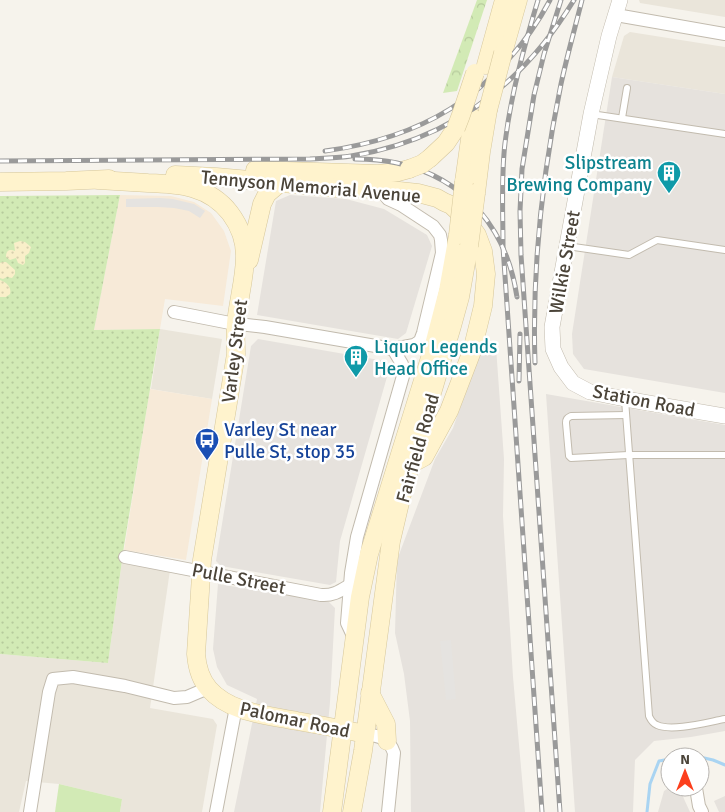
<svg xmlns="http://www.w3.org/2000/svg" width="725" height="812" viewBox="0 0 725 812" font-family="Signika,sans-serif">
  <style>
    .residential { fill: #eae5da }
    .commercial { fill: #f7ead8 }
    .industrial { fill: #e6e2dd }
    .grass { fill: url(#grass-dots) }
    .forest { fill: url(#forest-crowns) }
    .sand { fill: url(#sand-dots) }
    .green { fill: #d2eab5 }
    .parking { fill: #e5e3e0 }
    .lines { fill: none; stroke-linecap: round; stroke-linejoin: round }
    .stream { stroke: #a9d4f2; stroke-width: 3 }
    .service-casing { stroke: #c2bbae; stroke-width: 8 }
    .minor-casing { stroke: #c2bbae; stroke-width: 14 }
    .tertiary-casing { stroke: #c2bbae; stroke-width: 16 }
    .secondary-casing { stroke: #d6c79b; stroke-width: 19 }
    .service { stroke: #fff; stroke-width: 6 }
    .minor { stroke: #fff; stroke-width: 12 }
    .tertiary { stroke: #fff; stroke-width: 15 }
    .secondary { stroke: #fff3cd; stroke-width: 18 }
    .rail-casing { stroke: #9a9a9a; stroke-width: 5 }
    .rail { stroke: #fff; stroke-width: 3; stroke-dasharray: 9; stroke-linecap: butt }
    .secondary-bridge-casing { stroke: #d6c79b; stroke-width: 19; stroke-linecap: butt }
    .secondary-bridge { stroke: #fff3cd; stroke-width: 18 }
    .labels { text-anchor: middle; stroke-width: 5; stroke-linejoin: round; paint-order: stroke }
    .culture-label { font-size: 19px; fill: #0d838f; stroke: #fff; text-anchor: end }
    .street-label { font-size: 19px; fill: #4b4439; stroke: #fff }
    .transit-label { font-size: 19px; fill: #164399; stroke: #fff; text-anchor: start }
  </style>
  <defs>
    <pattern id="grass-dots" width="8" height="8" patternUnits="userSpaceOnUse" patternTransform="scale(1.25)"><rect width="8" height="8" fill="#d2eab5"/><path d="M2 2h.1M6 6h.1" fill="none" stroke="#b6ca9c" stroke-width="1.8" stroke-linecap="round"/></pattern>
    <pattern id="forest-crowns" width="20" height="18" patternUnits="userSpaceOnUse" patternTransform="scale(1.25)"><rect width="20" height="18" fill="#d2eab5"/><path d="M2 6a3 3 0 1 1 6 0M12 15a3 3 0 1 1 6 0" fill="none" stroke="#b6ca9c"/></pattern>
    <pattern id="sand-dots" width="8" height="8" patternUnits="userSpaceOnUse" patternTransform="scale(1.25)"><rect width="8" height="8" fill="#f9efc9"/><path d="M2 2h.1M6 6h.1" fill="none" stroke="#d7cead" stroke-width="1.8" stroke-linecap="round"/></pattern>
  </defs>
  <rect width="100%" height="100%" fill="#f6f3ec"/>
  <!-- residential -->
  <g class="residential">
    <polygon points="639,0 725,0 725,17 640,3"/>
    <polygon points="630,32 725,47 725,94 612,77 624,36"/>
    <polygon points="160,329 222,339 212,399 151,389"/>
    <polygon points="122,561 170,570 150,708 213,719 217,725 202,812 120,812 122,799 59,784 26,781 19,812 0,812 0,654 108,663"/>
  </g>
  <!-- commercial -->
  <g class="commercial">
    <polygon points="120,195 171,196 194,202 211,213 224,231 231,251 223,306 165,299 160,329 94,330"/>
    <polygon points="150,389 212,399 186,560 124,550"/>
  </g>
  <!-- industrial -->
  <g class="industrial">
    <polygon points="612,77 725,94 725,393 584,369 573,354 572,334"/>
    <polygon points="290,195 346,199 384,209 427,235 432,246 406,333 398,339 257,315 276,201"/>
    <polygon points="258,339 385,361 389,365 389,370 340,541 336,582 330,585 221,566 216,561 251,346"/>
    <polygon points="482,346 496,347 504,459 503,516 513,677 525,812 411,812 410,721 404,674 395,633 397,560 435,459 453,428"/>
    <polygon points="546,394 725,425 725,731 691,737 654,741 635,760 633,812 575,812"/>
    <polygon points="218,584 329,602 335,608 330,702 320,812 234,812 257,699 227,685 217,667 213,649"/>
    <polygon points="670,787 680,787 684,799 690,812 658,812 664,791"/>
    <polygon points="725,796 725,812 719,812 714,801"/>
  </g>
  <!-- grass -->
  <polygon class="grass" points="120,195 94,330 160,329 124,546 108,663 0,654 0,196"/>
  <!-- forest -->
  <polygon class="forest" points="477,0 487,0 457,91 443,93"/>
  <!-- sand -->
  <g class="sand">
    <path d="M20 241 25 242 31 247 29 253 25 256V263L23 265 18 263 16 258 10 260 6 257C6 250 10 249 15 251L14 243Z"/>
    <polygon points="2,262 6,262 15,270 15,274 12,278 7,277 3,279 0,278 0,263"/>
    <path d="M0 280C6 282 12 287 10 294L6 297H0Z"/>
  </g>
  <!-- green -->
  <polygon class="green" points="59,784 122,799 120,812 55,812"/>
  <!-- parking -->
  <g class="parking">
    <polygon points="160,198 173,199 194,204 205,211 200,218 189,211 174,208 158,207 126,207 126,199"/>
    <polygon points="451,640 456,699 446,700 440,641"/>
  </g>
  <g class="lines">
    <!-- stream -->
    <g class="stream">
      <polyline points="678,757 687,755 698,757"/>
      <polyline points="700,757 713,760 725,765"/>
      <polyline points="647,812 650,784 659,761 670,759"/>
    </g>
    <defs>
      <g id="service">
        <polyline points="591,114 725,134"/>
        <polyline points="622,118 627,88"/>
        <polyline points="567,246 629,255 657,240 725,250"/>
        <path d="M625 400 649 716C651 720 652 723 657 725 672 732 708 722 725 719"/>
        <path d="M626 415 571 416C567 418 566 419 566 423L569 456 571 458 628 455H725"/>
      </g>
      <g id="minor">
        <polyline points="616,15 725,34"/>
        <polyline points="174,312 230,323 265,327 393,349 414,345 420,341 423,333 442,253 441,240 440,235 433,226 401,205 388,199 380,189"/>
        <path d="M125 557 321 595C333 596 340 591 350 585"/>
        <polyline points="355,640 347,623 351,573 357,537 403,376 402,364 393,349"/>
        <path d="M365 734C380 736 389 738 394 753L388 812"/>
        <polyline points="696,788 699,806 702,812"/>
        <polyline points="30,812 49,692 53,679 73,677 125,686 174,698 187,697 208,688"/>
        <polyline points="216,812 236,707"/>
      </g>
      <polyline id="tertiary" points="620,0 609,36 591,114 552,327 553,349 561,367 573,383 590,392 625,399 725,416"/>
      <g id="secondary">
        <polyline points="503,53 518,0"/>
        <polyline points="486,65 504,0"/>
        <polyline points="430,158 446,143 456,128"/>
        <polyline points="255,170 378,174 398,172 409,169"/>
        <polyline points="175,175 216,177 337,188 380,189 418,193 437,198 444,202 451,205 465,218 477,235 483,251 486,274 483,306 472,351 449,411 424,457 411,464"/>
        <path d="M98 180C115 181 131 182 148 183 180 184 209 186 230 213 239 225 245 240 245 256 245 279 238 301 236 324 235 334 236 344 236 354L202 560 196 654C197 667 200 679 209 689 230 713 267 715 297 721 320 725 342 729 365 734"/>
        <polyline points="0,182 66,181 109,179"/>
        <polyline points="464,182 473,118"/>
        <polyline points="476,193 481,152 488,110"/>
        <polyline points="249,260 262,204 267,194 280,183"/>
        <polyline points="370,693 386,724 387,741"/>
        <polyline points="332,812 360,597 369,554 434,345 448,291 458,235"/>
        <polyline points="352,812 363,751 391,541 403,490 452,326 460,297 469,246"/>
      </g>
    </defs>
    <!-- service casing -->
    <use href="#service" class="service-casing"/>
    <!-- minor casing -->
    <use href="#minor" class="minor-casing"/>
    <!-- tertiary casing -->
    <use href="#tertiary" class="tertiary-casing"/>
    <!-- secondary casing -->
    <use href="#secondary" class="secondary-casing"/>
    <!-- service -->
    <use href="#service" class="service"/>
    <!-- minor -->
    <use href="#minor" class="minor"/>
    <!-- tertiary -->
    <use href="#tertiary" class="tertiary"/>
    <!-- secondary -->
    <use href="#secondary" class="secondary"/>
    <defs>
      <g id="rail">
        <path d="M538 0C524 47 511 94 505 143 501 177 503 212 503 247L542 812"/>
        <path d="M325 151C369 145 413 132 450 109 491 84 528 42 550 0"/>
        <path d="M355 159C369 159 383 160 397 163 465 178 507 229 517 297"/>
        <path d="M0 161 310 159C324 158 338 158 351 156 450 140 523 84 574 0"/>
        <path d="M535 363C532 270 542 176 561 84 567 56 575 28 582 0"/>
        <polyline points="519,381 520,334"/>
        <polyline points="560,812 528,355 521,255 520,211 522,169 534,95 544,54 561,0"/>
      </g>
    </defs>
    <!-- rail casing -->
    <use href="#rail" class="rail-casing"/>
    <!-- rail -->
    <use href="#rail" class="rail"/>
    <defs>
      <g id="secondary-bridge">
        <polyline points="488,110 503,53"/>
        <polyline points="456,128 461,115 475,73"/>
        <polyline points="409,169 422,164 430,158"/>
        <polyline points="458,235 464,182"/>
        <polyline points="469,246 476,193"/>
      </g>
    </defs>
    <!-- secondary-bridge casing -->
    <use href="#secondary-bridge" class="secondary-bridge-casing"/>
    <!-- secondary-bridge -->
    <use href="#secondary-bridge" class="secondary-bridge"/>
  </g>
  <!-- icons -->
  <defs>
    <symbol id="building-pin" viewBox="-11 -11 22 30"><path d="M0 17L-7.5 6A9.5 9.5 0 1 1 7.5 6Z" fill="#0f9aa8" stroke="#fff"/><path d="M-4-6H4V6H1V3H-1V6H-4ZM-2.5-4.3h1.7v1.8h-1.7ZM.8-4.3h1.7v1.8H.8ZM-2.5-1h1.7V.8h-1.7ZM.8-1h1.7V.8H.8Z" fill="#fff"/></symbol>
    <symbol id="bus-pin" viewBox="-11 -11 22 30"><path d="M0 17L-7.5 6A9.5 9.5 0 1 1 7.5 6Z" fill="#1a4fb4" stroke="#fff"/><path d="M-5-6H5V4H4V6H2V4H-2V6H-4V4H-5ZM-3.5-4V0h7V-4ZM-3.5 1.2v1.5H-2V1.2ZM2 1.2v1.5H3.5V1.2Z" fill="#fff"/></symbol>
  </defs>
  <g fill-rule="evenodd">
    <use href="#building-pin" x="655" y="159" width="28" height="38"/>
    <use href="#building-pin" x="342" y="343" width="28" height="38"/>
    <use href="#bus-pin" x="193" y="426" width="28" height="38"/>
  </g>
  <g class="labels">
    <!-- culture labels -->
    <g class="culture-label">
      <text x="652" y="169">Slipstream<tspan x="652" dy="22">Brewing Company</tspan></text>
      <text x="374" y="353" text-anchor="start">Liquor Legends<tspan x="374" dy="22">Head Office</tspan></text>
    </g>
    <!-- street labels -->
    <g class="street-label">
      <text transform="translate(311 186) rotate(5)" y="7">Tennyson Memorial Avenue</text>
      <text transform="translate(564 262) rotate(-80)" y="7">Wilkie Street</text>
      <text transform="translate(234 351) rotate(-83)" y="7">Varley Street</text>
      <text transform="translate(644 400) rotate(11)" y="7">Station Road</text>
      <text transform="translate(417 448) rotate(-74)" y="7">Fairfield Road</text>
      <text transform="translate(239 578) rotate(11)" y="7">Pulle Street</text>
      <text transform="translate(295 719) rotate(12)" y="7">Palomar Road</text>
    </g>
    <!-- transit labels -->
    <g class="transit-label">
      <text x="224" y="436">Varley St near<tspan x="224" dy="22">Pulle St, stop 35</tspan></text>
    </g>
  </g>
  <!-- north arrow -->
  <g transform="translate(685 772)"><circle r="24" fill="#ffffff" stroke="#b7b4b0"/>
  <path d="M0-4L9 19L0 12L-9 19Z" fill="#fc3f1d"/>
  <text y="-8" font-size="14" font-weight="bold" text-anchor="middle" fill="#4b4439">N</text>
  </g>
</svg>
